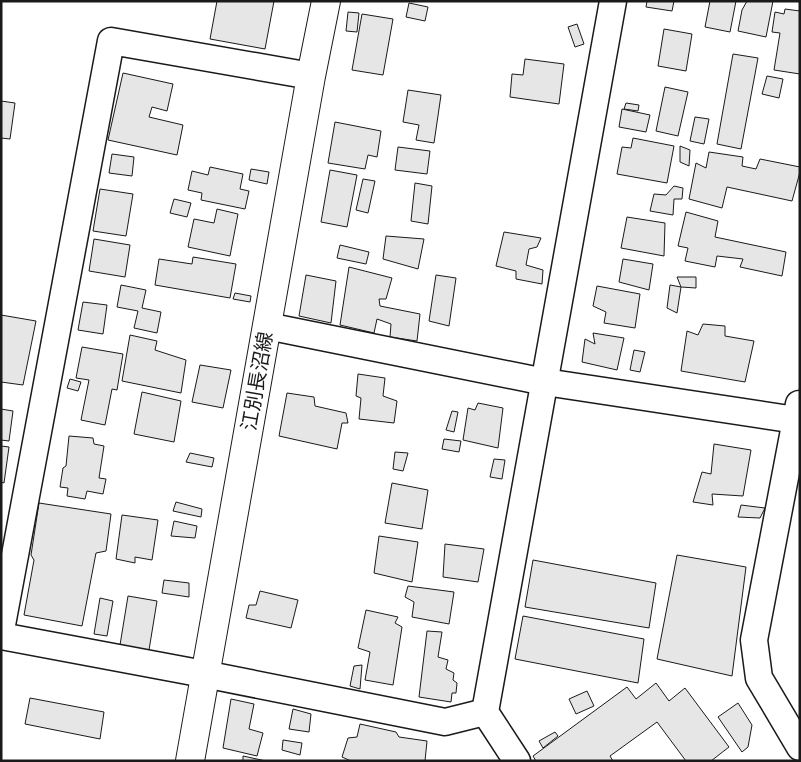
<svg xmlns="http://www.w3.org/2000/svg" width="801" height="762" viewBox="0 0 801 762" font-family="'Alegreya Sans','Noto Sans JP',sans-serif">
  <style>
    .building { fill: #e6e6e6; stroke: #1a1a1a }
    .lines { fill: none; stroke-linecap: round; stroke-linejoin: round }
    .street-casing { stroke: #1a1a1a; stroke-width: 29 }
    .secondary-casing { stroke: #1a1a1a; stroke-width: 30 }
    .street { stroke: #fff; stroke-width: 26 }
    .secondary { stroke: #fff; stroke-width: 28 }
    .labels { text-anchor: middle; stroke-width: 4; stroke-linejoin: round; paint-order: stroke }
    .street-label { font-size: 20px; fill: #1a1a1a; stroke: #fff }
  </style>
  <rect width="100%" height="100%" fill="#fff"/>
  <!-- building -->
  <g class="building">
    <polygon points="217,1 274,1 265,49 210,39"/>
    <polygon points="647,1 674,1 672,11 646,7"/>
    <polygon points="710,1 736,1 730,32 705,27"/>
    <polygon points="747,1 773,1 766,37 738,31 742,10"/>
    <polygon points="409,3 428,7 425,21 406,17"/>
    <polygon points="785,9 800,11 800,74 774,70 780,33 772,32 775,12 784,14"/>
    <polygon points="348,12 359,13 357,32 346,31"/>
    <polygon points="362,14 393,19 383,75 352,70"/>
    <polygon points="577,24 584,44 575,47 568,27"/>
    <polygon points="664,29 692,34 686,71 658,66"/>
    <polygon points="733,54 758,58 741,149 717,144"/>
    <polygon points="525,59 564,64 559,104 510,97 512,74 523,75"/>
    <polygon points="123,73 173,84 167,111 152,107 149,117 183,125 177,155 108,140"/>
    <polygon points="767,76 783,79 779,98 762,94"/>
    <polygon points="665,87 688,92 678,136 656,131"/>
    <polygon points="408,90 441,95 434,143 416,140 419,125 403,122"/>
    <polygon points="1,101 15,103 10,139 1,138"/>
    <polygon points="626,103 639,105 638,111 624,109"/>
    <polygon points="622,109 650,115 646,132 619,127"/>
    <polygon points="695,117 709,119 704,144 690,141"/>
    <polygon points="335,122 381,131 377,157 368,155 365,169 328,163"/>
    <polygon points="633,138 674,146 667,183 617,174 622,147 631,148"/>
    <polygon points="680,146 690,150 689,166 680,162"/>
    <polygon points="398,147 430,151 427,174 395,170"/>
    <polygon points="709,152 743,157 742,166 756,169 760,159 800,167 800,172 792,201 727,187 722,208 689,199 696,163 706,168"/>
    <polygon points="112,154 134,157 132,176 109,173"/>
    <polygon points="210,167 243,174 240,189 249,191 245,209 201,200 202,193 188,190 192,171 208,175"/>
    <polygon points="251,169 269,172 267,184 249,180"/>
    <polygon points="330,170 357,175 347,227 321,222"/>
    <polygon points="363,179 375,181 368,213 356,210"/>
    <polygon points="415,183 432,186 428,224 411,221"/>
    <polygon points="674,186 683,188 682,199 674,199 673,215 650,211 654,194 666,195"/>
    <polygon points="100,189 133,194 126,236 93,231"/>
    <polygon points="174,199 191,203 187,217 170,213"/>
    <polygon points="217,209 238,214 230,256 188,247 194,219 214,223"/>
    <polygon points="686,212 718,221 715,237 786,252 782,276 740,267 743,259 717,256 715,267 685,261 688,248 678,246"/>
    <polygon points="627,217 665,223 664,256 621,248"/>
    <polygon points="504,232 541,238 537,247 529,249 526,265 543,270 542,284 516,279 516,271 496,266"/>
    <polygon points="386,236 424,239 418,269 383,259"/>
    <polygon points="94,239 130,245 125,277 89,271"/>
    <polygon points="340,245 369,252 366,264 337,258"/>
    <polygon points="193,257 236,264 230,298 155,285 159,259 192,264"/>
    <polygon points="623,259 653,264 649,290 619,282"/>
    <polygon points="349,267 392,278 386,299 379,299 380,306 420,314 417,341 390,337 391,324 377,319 374,333 340,325"/>
    <polygon points="306,275 336,281 331,323 299,316"/>
    <polygon points="436,275 456,278 449,326 429,321"/>
    <polygon points="677,277 696,277 696,288 681,287"/>
    <polygon points="121,285 146,290 142,308 161,312 157,333 134,328 138,311 117,307"/>
    <polygon points="670,285 681,287 677,313 667,308"/>
    <polygon points="597,286 640,294 635,328 604,323 606,312 593,306"/>
    <polygon points="235,293 251,296 250,302 233,299"/>
    <polygon points="83,302 107,305 103,334 78,330"/>
    <polygon points="1,315 36,321 23,385 1,382"/>
    <polygon points="703,324 725,326 725,336 754,341 745,382 681,371 687,331 698,335"/>
    <polygon points="593,333 624,338 617,370 582,362 585,339 595,344"/>
    <polygon points="130,335 157,341 155,350 186,360 181,393 122,381"/>
    <polygon points="82,347 123,354 117,390 112,389 105,425 81,420 89,380 76,378"/>
    <polygon points="634,350 645,352 640,372 630,370"/>
    <polygon points="200,365 231,370 223,408 192,402"/>
    <polygon points="358,374 385,378 383,396 397,401 394,423 359,419 361,398 356,396"/>
    <polygon points="70,379 81,382 78,391 67,388"/>
    <polygon points="142,392 181,401 174,442 134,434"/>
    <polygon points="287,393 314,397 315,406 346,413 348,423 342,423 337,449 279,436"/>
    <polygon points="478,403 503,408 498,448 463,440 468,408 475,410"/>
    <polygon points="1,409 13,411 9,441 1,440"/>
    <polygon points="452,411 458,412 454,432 446,430"/>
    <polygon points="69,436 93,438 94,444 104,446 99,478 106,479 103,494 87,491 85,499 67,496 68,488 60,487 63,468 66,466"/>
    <polygon points="444,439 461,441 459,452 442,449"/>
    <polygon points="714,444 751,450 743,496 712,494 713,505 693,502 702,472 711,474"/>
    <polygon points="1,446 9,447 4,483 1,482"/>
    <polygon points="395,452 408,453 403,471 393,469"/>
    <polygon points="190,453 214,458 212,467 186,462"/>
    <polygon points="494,459 505,460 502,479 490,477"/>
    <polygon points="392,483 428,490 422,529 385,523"/>
    <polygon points="176,502 202,509 201,517 173,511"/>
    <polygon points="39,503 111,514 106,551 96,553 82,626 24,615 34,560 31,555"/>
    <polygon points="741,505 765,508 760,518 738,517"/>
    <polygon points="122,515 158,520 152,560 135,557 135,563 116,559"/>
    <polygon points="174,521 197,526 195,538 171,536"/>
    <polygon points="379,536 418,542 412,582 374,573"/>
    <polygon points="445,544 484,549 478,582 443,577"/>
    <polygon points="677,555 746,567 732,676 657,659"/>
    <polygon points="533,560 656,583 649,628 525,607"/>
    <polygon points="164,580 189,583 189,597 162,593"/>
    <polygon points="408,586 454,592 449,624 412,617 414,602 405,597"/>
    <polygon points="260,591 298,600 291,628 246,618 249,605 256,605"/>
    <polygon points="128,596 157,601 149,650 120,645"/>
    <polygon points="100,598 113,601 107,636 94,634"/>
    <polygon points="366,610 398,617 395,623 402,627 393,685 365,680 370,652 358,648"/>
    <polygon points="523,616 644,639 638,683 515,659"/>
    <polygon points="427,631 442,632 438,657 448,660 446,669 454,673 453,680 457,683 456,693 452,693 451,702 419,697"/>
    <polygon points="362,665 360,689 350,686 354,666"/>
    <polygon points="656,683 669,701 685,688 729,747 711,761 686,761 657,722 610,756 613,761 536,761 533,756 627,687 636,699"/>
    <polygon points="587,691 594,706 576,714 569,699"/>
    <polygon points="30,698 104,712 100,739 25,724"/>
    <polygon points="231,699 254,704 249,729 263,733 257,756 223,748"/>
    <polygon points="738,703 752,725 748,747 742,752 718,717"/>
    <polygon points="293,709 311,714 309,732 289,729"/>
    <polygon points="360,724 396,732 399,737 427,741 425,761 351,761 342,757 348,738 357,737"/>
    <polygon points="555,732 558,736 543,748 539,741"/>
    <polygon points="283,740 302,743 300,755 282,750"/>
    <polygon points="243,756 266,761 243,761"/>
  </g>
  <g class="lines">
    <defs>
      <g id="street">
        <polyline points="267,326 545,382 796,420"/>
        <polyline points="799,404 754,640 759,678 800,747"/>
        <polyline points="1,630 111,41 311,76"/>
        <polyline points="1,636 204,674 445,722 485,712"/>
        <polyline points="517,761 485,712 613,1"/>
      </g>
      <polyline id="secondary" points="190,761 311,76 326,1"/>
    </defs>
    <!-- street casing -->
    <use href="#street" class="street-casing"/>
    <!-- secondary casing -->
    <use href="#secondary" class="secondary-casing"/>
    <!-- street -->
    <use href="#street" class="street"/>
    <!-- secondary -->
    <use href="#secondary" class="secondary"/>
  </g>
  <g class="labels">
    <!-- street labels -->
    <g class="street-label">
      <text transform="translate(257 381) rotate(-80)" y="7">江別長沼線</text>
    </g>
  </g>
  <!-- border -->
  <rect width="801" height="762" fill="none" stroke="#1a1a1a" stroke-width="5"/>
</svg>
